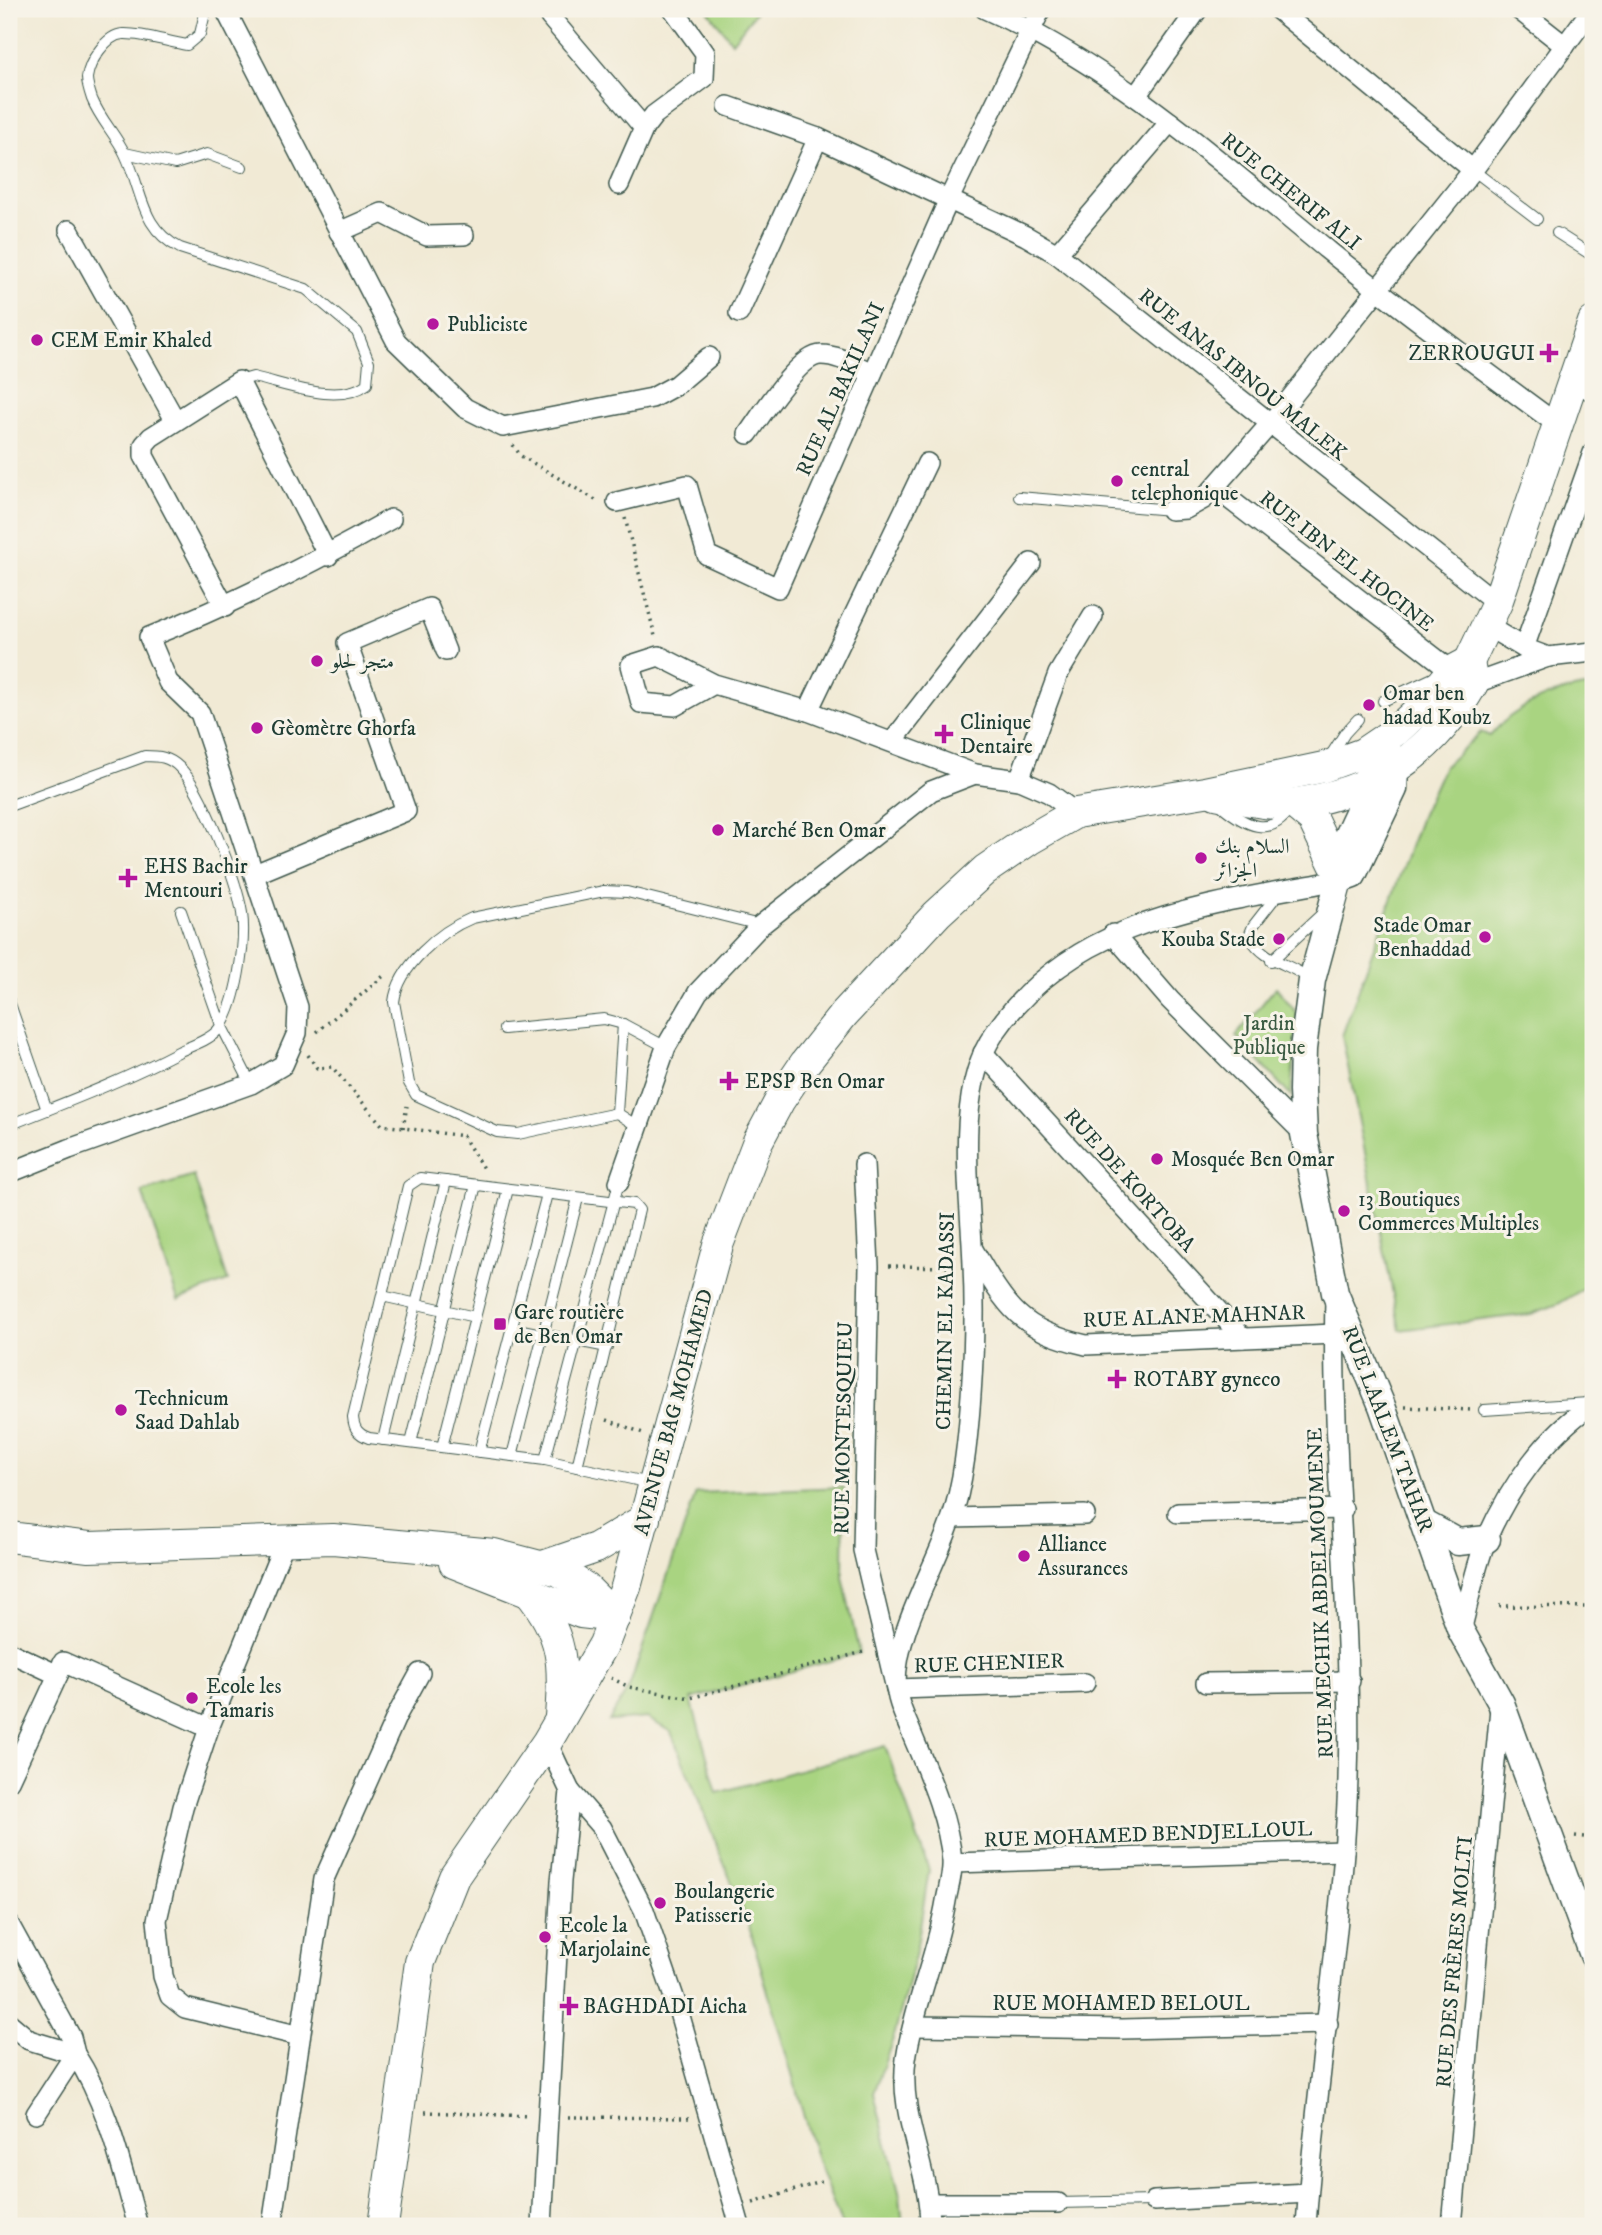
<svg xmlns="http://www.w3.org/2000/svg" width="1602" height="2235" viewBox="0 0 1602 2235" font-family="'IM FELL DW Pica',Amiri,serif">
  <style>
    .green { fill: #a9d481; stroke: #64885a; stroke-width: 2 }
    .lines { fill: none; stroke-linecap: round; stroke-linejoin: round }
    .service-casing { stroke: #3e574c; stroke-width: 12 }
    .minor-casing { stroke: #3e574c; stroke-width: 22 }
    .secondary-casing { stroke: #3e574c; stroke-width: 29 }
    .primary-casing { stroke: #3e574c; stroke-width: 32 }
    .path { stroke: #3e574c; stroke-width: 3.5; stroke-dasharray: 2 5; stroke-linecap: butt }
    .service { stroke: #fff; stroke-width: 10 }
    .minor { stroke: #fff; stroke-width: 19 }
    .secondary { stroke: #fff; stroke-width: 26 }
    .primary { stroke: #fff; stroke-width: 30 }
    .poi-dot { fill: #b5179e; stroke: #f7f3e8; stroke-width: 2.5 }
    .labels { text-anchor: middle; stroke-width: 6; stroke-linejoin: round; paint-order: stroke }
    .street-label { font-size: 21px; fill: #1f3d34; stroke: #f7f3e8 }
    .poi-label { font-size: 21px; fill: #1f3d34; stroke: #f7f3e8; text-anchor: start }
    .park-label { font-size: 21px; fill: #3b5b43; stroke: #f7f3e8 }
  </style>
  <rect width="100%" height="100%" fill="#f7f3e8"/>
  <filter id="ink" filterUnits="userSpaceOnUse"><feTurbulence type="fractalNoise" baseFrequency=".0143" numOctaves="2"/><feDisplacementMap in="SourceGraphic" scale="14" xChannelSelector="R" yChannelSelector="G"/><feConvolveMatrix kernelMatrix="1 2 1 2 8 2 1 2 1" color-interpolation-filters="sRGB"/></filter>
  <filter id="wash" filterUnits="userSpaceOnUse"><feTurbulence type="fractalNoise" baseFrequency=".00686" numOctaves="4" result="noise"/><feDisplacementMap in="SourceGraphic" scale="28" xChannelSelector="R" yChannelSelector="G"/><feGaussianBlur stdDeviation="1.57" result="paint"/><feColorMatrix in="noise" values="0 0 0 0 0 0 0 0 0 0 0 0 0 0 0 0 0 1.4 0 .05"/><feComposite in="paint" operator="in"/></filter>
  <g filter="url(#wash)">
    <rect width="100%" height="100%" fill="#f1ead5"/>
    <!-- green -->
    <g class="green">
      <polygon points="707,9 758,9 732,42"/>
      <path d="M1593 686V1283L1558 1304 1531 1314 1400 1330 1342 1036 1422 814 1443 768 1481 732 1490 736C1515 705 1554 690 1593 686Z"/>
      <polygon points="1276,987 1297,1013 1291,1096 1236,1036"/>
      <polygon points="194,1176 228,1281 178,1300 142,1192"/>
      <polygon points="844,1487 843,1577 859,1653 691,1699 717,1793 885,1746 929,1870 916,1952 895,2033 874,2093 900,2196 903,2226 842,2226 817,2161 748,1923 671,1732 647,1718 609,1721 629,1687 696,1493"/>
    </g>
  </g>
  <g filter="url(#ink)">
    <g class="lines">
      <defs>
        <g id="service">
          <path d="M206 9 200 34 187 45C167 42 143 33 123 34 106 35 89 62 87 78 87 84 90 93 92 99 100 119 116 135 125 154 143 191 140 228 180 248L306 289 357 332 369 362 367 384C338 406 286 384 253 377L239 381"/>
          <polyline points="125,153 175,164 207,154 242,167"/>
          <polyline points="1473,170 1537,219"/>
          <polyline points="1557,233 1593,256"/>
          <polyline points="1019,497 1171,510"/>
          <polyline points="1383,701 1435,677"/>
          <polyline points="1329,758 1345,733 1358,719"/>
          <path d="M9 806 145 756C159 756 169 757 179 767 201 787 237 881 242 913 246 941 237 1009 217 1031 209 1040 191 1046 180 1051 125 1080 67 1102 9 1125"/>
          <path d="M1222 806C1245 825 1270 839 1290 809"/>
          <path d="M1278 894 1253 926 1249 936C1266 963 1287 962 1310 979"/>
          <polyline points="181,911 221,1025 251,1084"/>
          <polyline points="1271,961 1323,913"/>
          <polyline points="9,1001 47,1110"/>
          <polyline points="504,1029 604,1019 623,1024 666,1047"/>
          <polyline points="617,1113 623,1024"/>
          <path d="M637 1126 617 1113 518 1134 497 1132 416 1095 409 1083 394 1002C398 967 440 931 472 918L604 891 627 892 760 925"/>
          <polyline points="619,1182 545,1460 650,1483"/>
          <polyline points="382,1296 475,1317"/>
          <polyline points="512,1328 607,1347"/>
          <polyline points="1484,1410 1588,1403"/>
          <polyline points="383,1440 446,1181"/>
          <polyline points="411,1443 476,1185"/>
          <polyline points="442,1447 508,1189"/>
          <polyline points="479,1452 547,1194"/>
          <polyline points="512,1456 578,1198"/>
          <path d="M545 1460 369 1438C358 1434 354 1429 353 1417L408 1186 420 1178 634 1204 639 1210 577 1467"/>
          <polyline points="1058,2203 1154,2201"/>
        </g>
        <g id="minor">
          <polyline points="225,9 396,341 465,408 503,427 652,398 676,385 709,357"/>
          <polyline points="548,9 550,17 644,128"/>
          <path d="M985 9C1115 66 1221 163 1330 252 1404 312 1481 368 1558 425"/>
          <polyline points="1277,9 1473,170"/>
          <polyline points="1518,9 1565,46"/>
          <polyline points="1136,96 1198,9"/>
          <polyline points="728,106 818,138 1026,236 1057,254 1497,603"/>
          <polyline points="619,185 644,128 654,115 704,78 705,53 673,9"/>
          <polyline points="69,230 175,420"/>
          <polyline points="339,232 382,213 427,236 464,235"/>
          <polyline points="1057,254 1170,122"/>
          <polyline points="739,313 818,138"/>
          <polyline points="1572,378 1593,392"/>
          <path d="M748 434C761 416 799 355 821 355 839 355 856 366 872 373"/>
          <polyline points="1215,488 1452,671"/>
          <polyline points="617,502 687,485 707,555 778,588 949,199 1041,9"/>
          <polyline points="1171,510 1186,509 1204,499 1270,424 1473,170 1592,9"/>
          <polyline points="225,607 144,456 144,445 151,437 239,381 328,556"/>
          <polyline points="1524,648 1593,453"/>
          <polyline points="1548,657 1593,652"/>
          <polyline points="714,684 675,706 641,703 631,665 659,656 714,684 808,711 975,774 1019,780 1049,793 1076,813"/>
          <polyline points="1473,684 1548,657 1524,648 1487,626"/>
          <polyline points="808,711 927,463"/>
          <polyline points="893,741 1031,563"/>
          <polyline points="1019,780 1058,674 1093,616"/>
          <polyline points="255,874 406,811 347,643 429,608 446,651"/>
          <polyline points="1113,934 1170,1000 1304,1134"/>
          <polyline points="983,1053 1243,1338"/>
          <polyline points="864,1164 869,1266 863,1550 896,1689 1085,1683"/>
          <path d="M9 1173 69 1149 251 1084 283 1065 297 1033 298 1007 200 713 168 682 149 637C233 604 312 564 391 519"/>
          <polyline points="619,1182 666,1047 698,992 761,925 931,791 975,774"/>
          <path d="M974 1251C1007 1308 1020 1330 1086 1345L1334 1334"/>
          <polyline points="1178,1513 1343,1509"/>
          <polyline points="952,1518 1085,1515"/>
          <polyline points="286,1539 209,1728 183,1807 157,1920 163,1976 170,1996 185,2008 300,2036"/>
          <path d="M1461 1631C1469 1601 1475 1567 1487 1538 1510 1486 1546 1435 1593 1404"/>
          <polyline points="9,1652 58,1675 9,1781"/>
          <polyline points="58,1675 63,1662 209,1728"/>
          <polyline points="1206,1683 1350,1681"/>
          <polyline points="570,1791 602,1828 644,1910 678,2009 740,2226"/>
          <polyline points="953,1863 1344,1851"/>
          <polyline points="9,1924 71,2037 75,2054"/>
          <polyline points="9,2023 29,2040 75,2054"/>
          <polyline points="913,2026 1122,2029 1328,2024"/>
          <path d="M36 2114 75 2054C109 2106 121 2167 138 2226"/>
          <polyline points="1154,2201 1308,2193"/>
          <polyline points="930,2203 1058,2203"/>
          <polyline points="272,2226 324,1879 397,1715 420,1673"/>
          <polyline points="542,2226 561,1881 570,1791 547,1742"/>
          <path d="M930 2226C930 2169 898 2117 906 2059 914 2005 937 1955 946 1901 948 1889 953 1874 952 1861 949 1820 929 1775 913 1737 907 1721 896 1701 896 1683 896 1632 933 1572 950 1523 964 1484 968 1436 971 1395 974 1352 975 1307 973 1265 971 1196 953 1093 994 1034 1074 916 1211 905 1339 880"/>
          <path d="M1306 2226C1316 2077 1343 1929 1348 1779 1353 1619 1331 1459 1335 1299"/>
          <polyline points="1452,2226 1500,1708"/>
        </g>
        <g id="secondary">
          <polyline points="1338,878 1334,864 1372,782 1368,769"/>
          <polyline points="1339,880 1312,980 1303,1049 1302,1091 1304,1134 1335,1293 1382,1406 1461,1631 1501,1703 1593,1955"/>
          <polyline points="1339,880 1353,875 1394,789 1395,771 1388,751"/>
          <polyline points="1425,1524 1458,1542 1487,1539"/>
        </g>
        <g id="primary">
          <polyline points="1469,662 1497,603 1593,322"/>
          <path d="M1216 794C1241 799 1271 807 1296 803 1376 792 1432 754 1473 684L1469 662"/>
          <polyline points="1294,804 1313,820 1334,864"/>
          <polyline points="9,1537 89,1547 333,1539 494,1554 559,1571 586,1588 615,1617"/>
          <polyline points="454,1563 581,1613 615,1617"/>
          <polyline points="543,1566 596,1548 645,1519"/>
          <path d="M528 1591C564 1634 564 1663 560 1717"/>
          <polyline points="383,2226 420,1962 454,1877 547,1742 604,1644 626,1587 718,1245 758,1141 780,1100 805,1063 844,1014 937,914 985,870 1029,840 1076,813 1205,792 1324,767 1363,753 1397,730 1426,703 1452,671 1469,662"/>
        </g>
      </defs>
      <!-- service casing -->
      <use href="#service" class="service-casing"/>
      <!-- minor casing -->
      <use href="#minor" class="minor-casing"/>
      <!-- secondary casing -->
      <use href="#secondary" class="secondary-casing"/>
      <!-- primary casing -->
      <use href="#primary" class="primary-casing"/>
      <!-- path -->
      <g class="path">
        <polyline points="513,445 521,456 599,502"/>
        <polyline points="625,518 655,636"/>
        <polyline points="317,1032 386,974"/>
        <polyline points="308,1055 317,1068 332,1067 382,1125 463,1136 484,1170"/>
        <polyline points="403,1128 407,1106"/>
        <polyline points="889,1266 954,1267"/>
        <polyline points="1405,1407 1471,1410"/>
        <polyline points="607,1420 643,1433"/>
        <polyline points="1499,1606 1593,1607"/>
        <polyline points="611,1678 629,1687 690,1698 867,1651"/>
        <polyline points="1575,1836 1593,1838"/>
        <polyline points="425,2112 529,2116"/>
        <polyline points="568,2117 690,2118"/>
        <polyline points="753,2203 824,2181"/>
      </g>
      <!-- service -->
      <use href="#service" class="service"/>
      <!-- minor -->
      <use href="#minor" class="minor"/>
      <!-- secondary -->
      <use href="#secondary" class="secondary"/>
      <!-- primary -->
      <use href="#primary" class="primary"/>
    </g>
  </g>
  <!-- markers -->
  <g class="poi-dot">
    <circle cx="433" cy="324" r="7"/>
    <circle cx="37" cy="340" r="7"/>
    <path d="M1545.5 342.5h7v7h7v7h-7v7h-7v-7h-7v-7h7z"/>
    <circle cx="1117" cy="481" r="7"/>
    <circle cx="317" cy="661" r="7"/>
    <circle cx="1369" cy="705" r="7"/>
    <circle cx="257" cy="728" r="7"/>
    <path d="M940.5 723.5h7v7h7v7h-7v7h-7v-7h-7v-7h7z"/>
    <circle cx="718" cy="830" r="7"/>
    <circle cx="1201" cy="858" r="7"/>
    <path d="M124.5 867.5h7v7h7v7h-7v7h-7v-7h-7v-7h7z"/>
    <circle cx="1485" cy="937" r="7"/>
    <circle cx="1279" cy="939" r="7"/>
    <path d="M725.5 1070.5h7v7h7v7h-7v7h-7v-7h-7v-7h7z"/>
    <circle cx="1157" cy="1159" r="7"/>
    <circle cx="1344" cy="1211" r="7"/>
    <rect x="493" y="1317" width="14" height="14" rx="3.5"/>
    <path d="M1113.5 1368.5h7v7h7v7h-7v7h-7v-7h-7v-7h7z"/>
    <circle cx="121" cy="1410" r="7"/>
    <circle cx="1024" cy="1556" r="7"/>
    <circle cx="192" cy="1698" r="7"/>
    <circle cx="660" cy="1903" r="7"/>
    <circle cx="545" cy="1937" r="7"/>
    <path d="M565.5 1995.5h7v7h7v7h-7v7h-7v-7h-7v-7h7z"/>
  </g>
  <g class="labels">
    <!-- street labels -->
    <g class="street-label">
      <text transform="translate(1291 191) rotate(39)" y="7">RUE CHERIF ALI</text>
      <text transform="translate(1243 374) rotate(39)" y="7">RUE ANAS IBNOU MALEK</text>
      <text transform="translate(840 389) rotate(-66)" y="7">RUE AL BAKILANI</text>
      <text transform="translate(1347 561) rotate(38)" y="7">RUE IBN EL HOCINE</text>
      <text transform="translate(1130 1180) rotate(48)" y="7">RUE DE KORTOBA</text>
      <text transform="translate(1194 1316) rotate(-2)" y="7">RUE ALANE MAHNAR</text>
      <text transform="translate(945 1321) rotate(-89)" y="7">CHEMIN EL KADASSI</text>
      <text transform="translate(673 1412) rotate(-75)" y="7">AVENUE BAG MOHAMED</text>
      <text transform="translate(843 1428) rotate(-89)" y="7">RUE MONTESQUIEU</text>
      <text transform="translate(1388 1429) rotate(69)" y="7">RUE LAALEM TAHAR</text>
      <text transform="translate(1320 1593) rotate(-92)" y="7">RUE MECHIK ABDELMOUMENE</text>
      <text transform="translate(989 1663) rotate(-2)" y="7">RUE CHENIER</text>
      <text transform="translate(1148 1834) rotate(-2)" y="7">RUE MOHAMED BENDJELLOUL</text>
      <text transform="translate(1454 1962) rotate(-85)" y="7">RUE DES FRÈRES MOLTI</text>
      <text x="1121" y="2010">RUE MOHAMED BELOUL</text>
    </g>
    <!-- poi labels -->
    <g class="poi-label">
      <text x="447" y="331">Publiciste</text>
      <text x="51" y="347">CEM Emir Khaled</text>
      <text x="1535" y="360" text-anchor="end">ZERROUGUI</text>
      <text x="1131" y="476">central<tspan x="1131" dy="24">telephonique</tspan></text>
      <text x="331" y="668">متجر لحلو</text>
      <text x="1383" y="700">Omar ben<tspan x="1383" dy="24">hadad Koubz</tspan></text>
      <text x="960" y="729">Clinique<tspan x="960" dy="24">Dentaire</tspan></text>
      <text x="271" y="735">Gèomètre Ghorfa</text>
      <text x="732" y="837">Marché Ben Omar</text>
      <text x="1215" y="853">السلام بنك<tspan x="1215" dy="24">الجزائر</tspan></text>
      <text x="144" y="873">EHS Bachir<tspan x="144" dy="24">Mentouri</tspan></text>
      <text x="1471" y="932" text-anchor="end">Stade Omar<tspan x="1471" dy="24">Benhaddad</tspan></text>
      <text x="1265" y="946" text-anchor="end">Kouba Stade</text>
      <text x="745" y="1088">EPSP Ben Omar</text>
      <text x="1171" y="1166">Mosquée Ben Omar</text>
      <text x="1358" y="1206">13 Boutiques<tspan x="1358" dy="24">Commerces Multiples</tspan></text>
      <text x="514" y="1319">Gare routière<tspan x="514" dy="24">de Ben Omar</tspan></text>
      <text x="1133" y="1386">ROTABY gyneco</text>
      <text x="135" y="1405">Technicum<tspan x="135" dy="24">Saad Dahlab</tspan></text>
      <text x="1038" y="1551">Alliance<tspan x="1038" dy="24">Assurances</tspan></text>
      <text x="206" y="1693">Ecole les<tspan x="206" dy="24">Tamaris</tspan></text>
      <text x="674" y="1898">Boulangerie<tspan x="674" dy="24">Patisserie</tspan></text>
      <text x="559" y="1932">Ecole la<tspan x="559" dy="24">Marjolaine</tspan></text>
      <text x="583" y="2013">BAGHDADI Aicha</text>
    </g>
    <!-- park labels -->
    <g class="park-label">
      <text x="1269" y="1030">Jardin<tspan x="1269" dy="24">Publique</tspan></text>
    </g>
  </g>
  <!-- margin -->
  <rect width="1602" height="2235" fill="none" stroke="#f7f3e8" stroke-width="35"/>
</svg>
